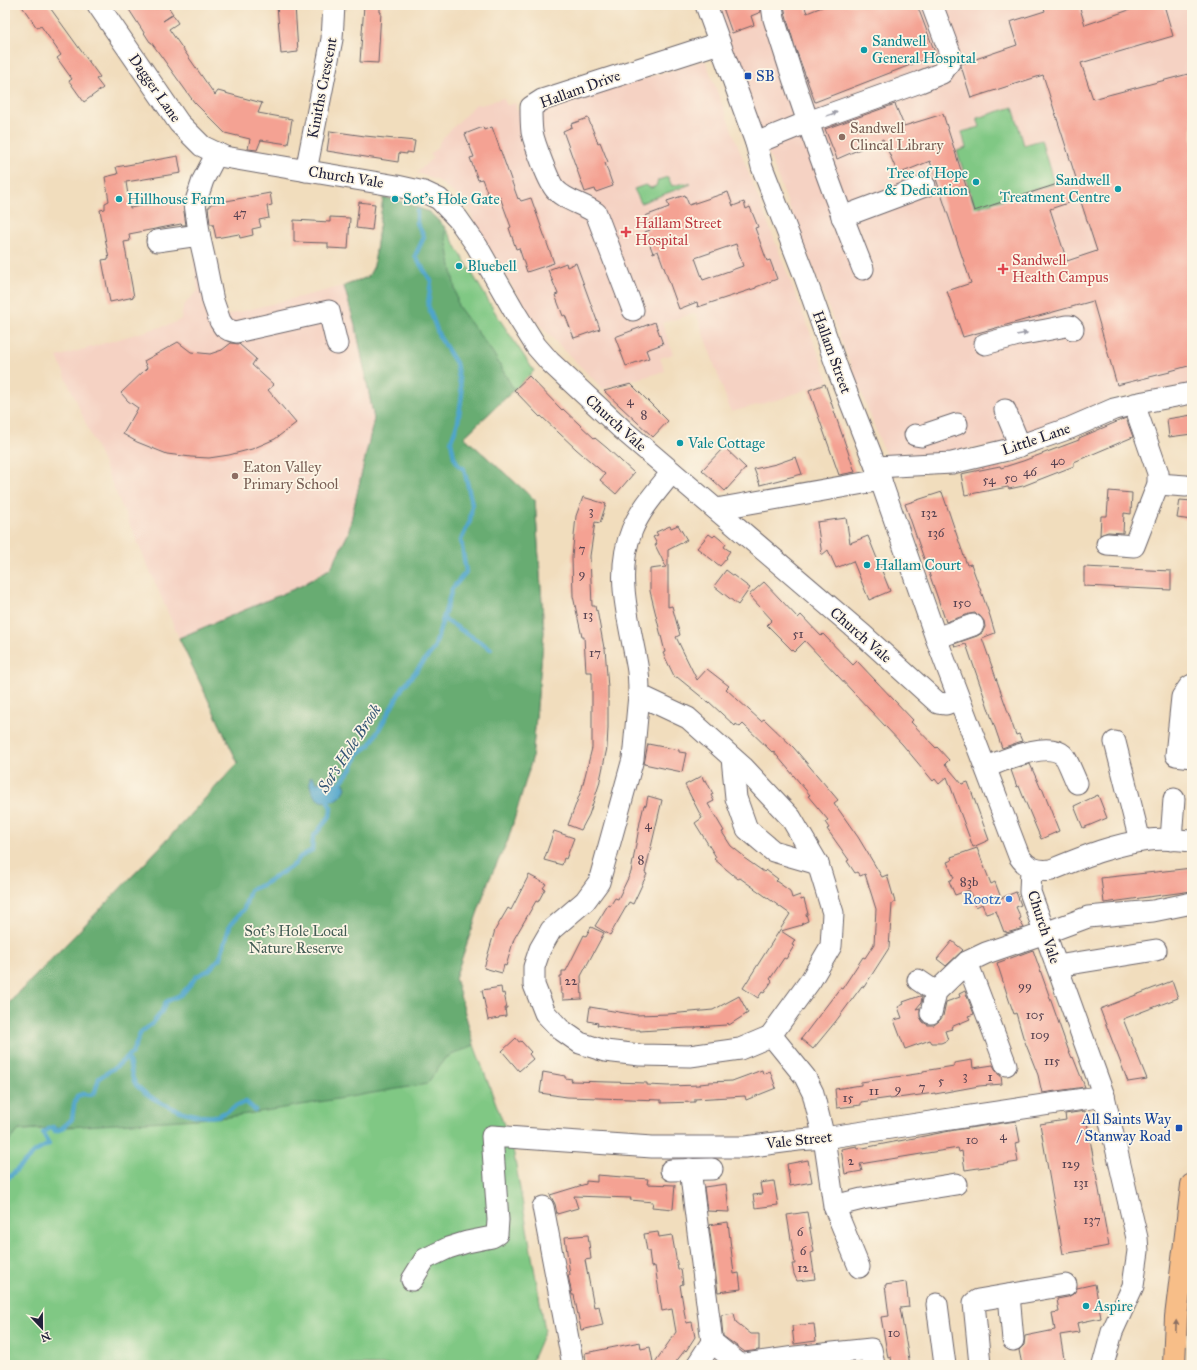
<svg xmlns="http://www.w3.org/2000/svg" width="1197" height="1370" viewBox="0 0 1197 1370" font-family="'IM FELL Great Primer',serif">
  <style>
    .built { fill: #f5d2c3 }
    .green { fill: #80c884; stroke: #517560 }
    .forest { fill: #68ac72; stroke: #456756 }
    .water { fill: #4fa5cb; stroke: #386483 }
    .lines { fill: none; stroke-linecap: round; stroke-linejoin: round }
    .stream { stroke: #4fa5cb; stroke-width: 4.5 }
    .building { fill: #f4a293; fill-rule: evenodd }
    .minor-casing { stroke: #6a6368; stroke-width: 23 }
    .highway-casing { stroke: #6a6368; stroke-width: 24 }
    .minor { stroke: #fff; stroke-width: 21 }
    .highway { stroke: #f7be88; stroke-width: 22 }
    .oneway { fill: #9c9ca7 }
    .oneway2 { fill: #8c7062 }
    .culture-dot { fill: #0f9aa8; stroke: #fcf5e5; stroke-width: 1.5 }
    .transit-dot { fill: #1a4fb4; stroke: #fcf5e5; stroke-width: 1.5 }
    .education-dot { fill: #8d6e63; stroke: #fcf5e5; stroke-width: 1.5 }
    .health-dot { fill: #e0444e; stroke: #fcf5e5; stroke-width: 1.5 }
    .shop-dot { fill: #3f7fe0; stroke: #fcf5e5; stroke-width: 1.5 }
    .labels { text-anchor: middle; stroke-width: 3.5; stroke-linejoin: round; paint-order: stroke }
    .number-label { font-size: 13px; fill: #564251 }
    .culture-label { font-size: 15px; fill: #0d838f; stroke: #fcf5e5; text-anchor: start }
    .transit-label { font-size: 15px; fill: #164399; stroke: #fcf5e5; text-anchor: start }
    .street-label { font-size: 15px; fill: #22223b; stroke: #fcf5e5 }
    .education-label { font-size: 15px; fill: #785e54; stroke: #fcf5e5; text-anchor: start }
    .health-label { font-size: 15px; fill: #be3a42; stroke: #fcf5e5; text-anchor: start }
    .shop-label { font-size: 15px; fill: #366cbe; stroke: #fcf5e5; text-anchor: end }
    .park-label { font-size: 15px; fill: #435c55; stroke: #fcf5e5 }
    .water-label { font-size: 16px; font-style: italic; fill: #345675; stroke: #fcf5e5 }
  </style>
  <rect width="100%" height="100%" fill="#fcf5e5"/>
  <filter id="ink" filterUnits="userSpaceOnUse"><feTurbulence type="fractalNoise" baseFrequency=".025" numOctaves="2"/><feDisplacementMap in="SourceGraphic" scale="8" xChannelSelector="R" yChannelSelector="G"/><feConvolveMatrix kernelMatrix="1 2 1 2 8 2 1 2 1" color-interpolation-filters="sRGB"/></filter>
  <filter id="wash" filterUnits="userSpaceOnUse"><feTurbulence type="fractalNoise" baseFrequency=".012" numOctaves="4" result="noise"/><feDisplacementMap in="SourceGraphic" scale="16" xChannelSelector="R" yChannelSelector="G"/><feGaussianBlur stdDeviation="0.9" result="paint"/><feColorMatrix in="noise" values="0 0 0 0 0 0 0 0 0 0 0 0 0 0 0 0 0 1.4 0 .05"/><feComposite in="paint" operator="in"/></filter>
  <g filter="url(#wash)">
    <rect width="100%" height="100%" fill="#f1ddbd"/>
    <!-- built -->
    <g class="built">
      <polygon points="714,5 1188,5 1192,7 1192,386 1115,397 1003,444 910,457 886,456 768,152"/>
      <polygon points="705,60 829,381 780,399 731,412 696,313 662,323 673,354 660,358 665,371 603,389 554,340 528,312 511,285 472,218 470,210 465,202 438,181 417,173 433,157 430,155 438,147 440,141 476,104 481,105 503,98 507,105 516,103 516,110 531,107 635,81"/>
      <polygon points="213,258 223,316 344,286 357,332 374,419 348,534 331,568 301,586 179,638 57,357 153,329 172,324 181,319 183,307 189,299 198,291 194,262"/>
    </g>
    <!-- green -->
    <g class="green">
      <polygon points="1013,107 1024,145 1041,140 1054,184 975,208 957,151 966,148 962,132 980,127 977,118"/>
      <polygon points="668,177 672,186 684,183 691,184 641,203 634,189 645,185 651,188 656,186 658,180"/>
      <polygon points="383,198 395,199 429,212 444,226 498,317 534,371 464,437 535,500 544,632 532,759 508,840 488,882 455,978 474,1045 513,1149 545,1330 530,1365 5,1365 5,1131 44,1129 5,1007 148,860 238,763 179,638 301,586 331,568 348,534 374,419 357,332 344,286 368,277 374,266"/>
    </g>
    <!-- forest -->
    <polygon class="forest" points="383,198 395,199 429,212 444,226 458,306 493,353 514,390 464,437 535,500 544,632 532,759 508,840 488,882 455,978 474,1045 445,1058 427,1084 229,1117 19,1130 5,1146 5,1007 148,860 238,763 179,638 301,586 331,568 348,534 374,419 357,332 344,286 368,277 374,266"/>
    <!-- water -->
    <path class="water" d="M310 777H313L317 783 328 778 335 780 338 783H344L346 788C344 791 343 795 340 797 339 798 337 799 335 800 318 807 308 792 310 777Z"/>
    <g class="lines">
      <!-- stream -->
      <g class="stream">
        <polyline points="444,619 491,649"/>
        <polyline points="336,788 352,768 358,754 370,745 403,687 434,649 452,589 466,572 461,540 470,521 472,504 464,469 459,466 454,457 451,441 458,422 462,394 456,363 439,336 428,305 431,281 415,256 424,237 417,223 417,211"/>
        <path d="M127 1057C132 1065 130 1079 137 1086 153 1102 193 1120 216 1116 227 1114 235 1104 246 1102L255 1110"/>
        <polyline points="5,1181 35,1152 49,1144 43,1133 50,1128 53,1127 55,1131 61,1129 72,1119 74,1105 77,1096 83,1094 91,1095 95,1092 99,1078 117,1066 132,1053 141,1032 153,1023 161,1013 166,1002 182,994 197,976 209,970 220,958 230,925 244,909 250,890 264,884 295,864 300,857 312,850 313,837 330,816 331,808 328,802 330,798"/>
      </g>
    </g>
    <g id="blocks">
      <!-- building -->
      <g class="building">
        <polygon points="21,5 48,5 100,77 96,79 103,88 84,102 69,81 72,79 57,58 61,55 41,26 37,28"/>
        <polygon points="126,5 167,5 173,14 163,21 173,15 178,23 169,29 215,95 218,91 262,103 258,113 292,119 288,144 261,140 257,150 248,149 250,139 225,133 194,102 151,42 150,42"/>
        <polygon points="277,5 295,5 298,52 281,54"/>
        <polygon points="364,5 380,5 380,12 381,12 378,63 360,62"/>
        <polygon points="722,5 760,5 761,12 751,16 754,25 732,33"/>
        <polygon points="784,5 804,5 807,13 827,5 917,5 936,55 815,102 795,47 786,16"/>
        <path d="M1043 5H1079L1085 25 1144 5H1164L1173 36 1081 63 1093 99 1192 73V365L1170 371V372L1117 385 1093 301 963 337 947 291 971 283 930 161 898 174 883 139 837 159 825 129 895 104 904 126 943 114 974 211 1076 178 1043 75 971 98 961 66V64L1017 45 1010 22 1045 11ZM1080 199 1097 251 1067 261 1050 209Z"/>
        <polygon points="588,118 598,143 600,142 608,162 605,163 613,186 596,192 595,189 585,192 563,131 572,127 571,124"/>
        <polygon points="483,127 484,130 492,127 518,199 519,198 521,201 531,198 554,263 527,272 519,248 516,249 509,228 511,227 500,197 490,200 482,179 478,180 470,158 474,157 465,134"/>
        <polygon points="330,131 365,136 415,141 413,153 407,152 407,154 399,153 398,162 327,151"/>
        <polygon points="178,156 181,173 126,182 130,208 182,198 186,225 182,225 181,224 129,234 130,241 124,242 134,297 110,302 102,260 109,259 100,210 105,209 105,203 109,201 105,177 118,174 116,167"/>
        <path d="M728 192 733 206 744 202 746 209 750 207 758 227 755 228 767 261 770 260 777 279 756 287V288L698 307 697 302 679 309 658 251 653 253 645 232 650 230 645 216 669 207 667 201 685 195 689 205ZM736 244 743 266 703 280 695 258Z"/>
        <polygon points="270,193 272,205 267,206 269,218 259,220 261,227 252,229 253,235 240,238 239,234 216,238 213,224 210,224 208,207 210,207 210,204"/>
        <polygon points="359,202 375,204 372,230 356,228"/>
        <polygon points="330,217 350,218 348,249 328,248 328,243 294,242 294,220 330,222"/>
        <polygon points="566,263 567,267 576,263 600,329 574,338 565,315 563,316 555,295 558,294 548,270"/>
        <polygon points="655,322 663,344 646,350 649,358 626,366 615,337"/>
        <polygon points="178,342 191,352 210,354 222,350 231,343 239,344 256,359 252,365 274,385 268,390 296,423 275,439 252,449 229,455 209,458 191,457 167,454 137,442 123,434 138,408 128,401 121,393 147,368 144,361"/>
        <polygon points="529,376 562,410 563,409 595,439 595,438 607,448 634,473 616,494 600,480 605,474 576,449 541,416 540,417 514,390"/>
        <polygon points="631,384 668,421 653,437 604,391"/>
        <polygon points="825,384 836,417 855,472 839,475 809,390"/>
        <polygon points="1192,415 1192,434 1169,437 1167,419"/>
        <polygon points="1126,418 1133,437 1074,462 1074,466 1023,486 1009,489 1008,487 965,495 961,474 1000,466 1001,468 1023,461 1079,440 1079,438"/>
        <polygon points="724,447 746,468 725,491 702,470"/>
        <polygon points="796,457 802,474 760,485 754,469 776,464"/>
        <polygon points="1109,491 1132,493 1131,514 1124,513 1123,533 1108,532 1100,535 1101,516 1107,516"/>
        <polygon points="942,492 967,565 971,564 990,616 995,633 982,638 1016,735 1019,734 1022,741 1002,748 966,644 955,647 954,644 977,636 982,633 985,627 984,621 980,616 975,613 969,614 946,622 905,504"/>
        <polygon points="583,497 606,504 600,523 595,522 590,556 592,606 595,606 596,611 597,610 604,648 605,648 608,688 608,728 607,748 599,785 589,815 581,830 568,825 582,788 592,748 592,672 586,672 584,637 582,637 573,596 572,557 576,516"/>
        <polygon points="1180,500 1192,501 1192,520 1177,518"/>
        <polygon points="846,518 850,543 868,536 890,591 869,600 853,561 836,568 828,550 822,555 817,522"/>
        <polygon points="678,525 687,540 668,550 668,607 672,606 680,635 676,637 697,680 707,669 729,686 726,689 761,721 764,719 794,748 838,800 834,803 858,837 882,877 887,875 895,902 892,904 889,948 864,987 862,986 836,1021 813,1049 801,1039 840,988 842,989 863,957 865,958 874,944 876,909 865,874 860,876 857,872 855,873 847,861 849,860 827,829 829,828 825,822 828,820 808,796 810,795 773,751 772,752 743,724 740,727 736,724 735,726 708,701 709,703 677,677 675,678 663,653 665,652 650,591 650,569 666,567 655,545 657,544 653,537 658,535 656,532 670,526 671,528"/>
        <polygon points="709,534 713,537 715,535 726,544 724,547 730,551 726,557 727,558 720,566 697,548"/>
        <polygon points="1084,567 1171,571 1171,590 1084,586"/>
        <polygon points="726,570 750,588 738,605 714,586"/>
        <polygon points="764,582 798,618 801,615 821,636 823,634 853,665 857,661 913,720 911,722 936,748 937,747 949,760 945,764 962,784 968,782 989,840 973,847 947,777 939,784 935,779 933,781 902,744 805,641 794,652 767,625 772,620 749,595"/>
        <polygon points="648,744 679,750 679,752 686,753 682,772 644,764"/>
        <polygon points="1030,764 1041,789 1042,788 1059,831 1041,839 1023,796 1019,786 1017,787 1011,770"/>
        <polygon points="702,776 704,781 706,780 713,794 711,795 714,801 708,804 724,831 722,832 731,846 745,857 744,858 764,872 766,870 778,879 776,881 790,891 792,898 800,895 801,900 804,899 808,914 806,914 808,921 801,924 802,925 781,931 795,940 792,945 794,946 786,959 784,958 770,979 772,981 764,993 762,992 758,998 743,988 790,914 740,878 738,879 714,859 716,857 695,823 702,818 685,785"/>
        <polygon points="1098,795 1107,818 1083,828 1074,806"/>
        <polygon points="648,796 662,800 645,873 647,874 633,904 629,902 610,935 595,926 608,905 610,906 615,898 618,899 631,872 640,822 644,805 646,806"/>
        <polygon points="554,831 574,838 566,859 564,858 562,865 544,860"/>
        <polygon points="977,848 991,884 995,882 1001,898 1016,892 1021,905 1016,907 1021,918 1019,919 1024,928 1006,933 1006,931 1004,932 996,911 986,914 982,904 976,907 969,890 955,895 949,881 954,878 947,862 952,860 951,857"/>
        <polygon points="1192,868 1192,891 1104,903 1101,878"/>
        <polygon points="529,875 546,884 543,888 545,889 538,902 536,901 514,939 506,966 504,965 502,973 484,968 495,930 508,908 511,910"/>
        <polygon points="591,927 604,933 581,976 582,999 563,1000 563,994 561,994 560,976 562,976 562,971 566,971 584,935 586,936"/>
        <polygon points="952,941 963,950 946,966 937,959"/>
        <polygon points="1033,950 1068,1049 1072,1058 1073,1057 1085,1087 1042,1093 1038,1075 1023,1037 1016,1013 1014,1014 1009,1000 997,963"/>
        <polygon points="1172,981 1178,998 1123,1019 1147,1079 1128,1082 1100,1009"/>
        <polygon points="501,987 502,994 504,993 507,1008 505,1008 506,1016 499,1017 499,1018 488,1020 482,990"/>
        <polygon points="965,991 974,1014 968,1016 970,1019 951,1027 952,1029 945,1031 948,1040 941,1043 932,1043 930,1040 905,1049 894,1020 902,1018 898,1007 904,1004 903,1002 920,996 922,997 921,1003 916,1009 920,1008 920,1017 923,1022 928,1025 934,1025 939,1021 943,1016 946,1002 960,997 959,994"/>
        <polygon points="739,996 748,1013 729,1025 728,1023 726,1025 696,1027 696,1028 688,1028 640,1031 640,1030 628,1030 597,1025 598,1023 588,1021 590,1007 636,1015 669,1014 713,1010"/>
        <polygon points="516,1038 519,1042 521,1041 531,1052 529,1054 533,1059 519,1071 502,1051"/>
        <polygon points="972,1060 973,1068 993,1065 998,1074 1001,1076 1002,1084 979,1086 935,1094 935,1093 890,1099 890,1098 861,1102 861,1105 837,1108 835,1089 861,1085 861,1082 923,1073 923,1071 954,1066 954,1063"/>
        <polygon points="762,1070 763,1074 770,1071 776,1088 746,1100 745,1096 695,1099 695,1102 661,1103 661,1100 567,1097 540,1093 543,1072 565,1076 565,1078 572,1079 571,1081 647,1083 647,1085 668,1086 700,1085 700,1084 709,1083 709,1082 732,1081"/>
        <polygon points="1085,1111 1109,1246 1063,1254 1040,1124 1066,1120 1065,1114"/>
        <polygon points="1016,1121 1020,1142 1015,1143 1018,1162 965,1170 962,1151 959,1152 958,1148 860,1164 862,1171 845,1174 841,1149 857,1146 858,1149 955,1130"/>
        <polygon points="808,1160 812,1182 790,1186 787,1164"/>
        <polygon points="597,1175 648,1179 647,1184 675,1185 673,1209 652,1207 653,1202 630,1200 631,1198 574,1196 578,1208 557,1214 555,1204 550,1195 586,1184 586,1181 597,1182"/>
        <polygon points="774,1181 778,1205 755,1208 753,1195 762,1194 760,1183"/>
        <polygon points="726,1184 729,1212 707,1211 704,1187"/>
        <polygon points="807,1212 814,1252 811,1253 815,1279 797,1281 794,1274 792,1264 795,1264 787,1215"/>
        <polygon points="728,1222 734,1274 739,1273 741,1289 718,1292 709,1225"/>
        <polygon points="658,1232 659,1237 672,1235 678,1269 681,1269 683,1284 680,1285 686,1323 692,1322 695,1337 686,1351 685,1350 675,1363 666,1365 653,1365 676,1332 672,1309 662,1311 655,1266 651,1267 649,1251 647,1251 644,1234"/>
        <polygon points="588,1235 591,1259 585,1260 594,1307 599,1306 603,1325 581,1330 574,1295 572,1295 568,1275 570,1275 565,1237"/>
        <polygon points="906,1282 909,1307 900,1308 910,1365 892,1365 891,1357 888,1358 881,1317 889,1316 885,1285"/>
        <polygon points="1095,1284 1101,1318 1077,1323 1079,1332 1060,1335 1065,1365 1022,1365 1019,1350 1024,1345 1025,1336 1055,1330 1052,1313 1059,1312 1057,1299 1068,1297 1073,1294 1077,1288"/>
        <polygon points="734,1313 736,1322 751,1334 759,1334 759,1350 745,1352 723,1336 721,1315"/>
        <polygon points="814,1324 816,1341 794,1344 792,1326"/>
        <polygon points="640,1342 641,1349 650,1347 653,1362 637,1365 586,1365 585,1353"/>
      </g>
    </g>
  </g>
  <g filter="url(#ink)">
    <use href="#blocks" fill-opacity="0" stroke="#6a6368" stroke-width="1"/>
    <g class="lines">
      <defs>
        <g id="minor">
          <polyline points="98,5 179,123 202,146 225,157 397,186 424,192 439,199 458,219 477,246 516,314 536,346 550,362 623,430 863,635 938,703 946,704 959,699"/>
          <path d="M706 5 756 143 762 167 805 277 839 373 876 467 936 638 1019 856C1027 868 1037 872 1051 870 1083 857 1114 844 1149 840 1163 838 1178 840 1192 841"/>
          <path d="M772 5 774 19C800 103 830 187 863 269"/>
          <polyline points="756,143 808,122 920,82 942,73 950,61 950,53 932,5"/>
          <polyline points="217,153 203,180 195,204 200,239 205,261 213,301 220,321 224,327 229,330 236,332 329,311 337,344"/>
          <polyline points="306,171 332,39 334,5"/>
          <polyline points="842,217 925,186"/>
          <polyline points="157,241 199,235"/>
          <path d="M633 310 596 213C584 204 566 201 556 190 549 184 534 142 532 132 531 124 531 116 531 107L542 100 719 43"/>
          <polyline points="985,344 1018,335 1046,330 1066,326 1070,326 1073,329"/>
          <polyline points="1005,410 1020,446"/>
          <polyline points="915,435 921,436 957,424"/>
          <polyline points="876,467 952,463 1007,450 1070,428 1114,409 1144,402 1192,393"/>
          <polyline points="1158,484 1186,486"/>
          <polyline points="716,509 881,480"/>
          <polyline points="1107,544 1134,546 1158,484 1158,473 1134,404"/>
          <polyline points="936,638 973,625"/>
          <polyline points="1192,685 1189,687 1182,697 1176,755 1192,757"/>
          <polygon points="639,695 688,718 743,767 791,818 818,864 833,913 831,946 811,980 771,1035 766,1038 740,1049 690,1056 640,1055 605,1051 580,1043 560,1029 545,1013 534,985 534,967 540,949 551,930 585,901 599,882 633,759"/>
          <path d="M639 695C639 685 639 675 637 665 629 620 614 574 632 530 641 508 658 490 672 472"/>
          <polyline points="1115,742 1140,841"/>
          <polyline points="732,758 736,798 747,829 773,851 818,864"/>
          <path d="M986 767C1003 761 1047 740 1063 755 1067 758 1074 777 1077 783"/>
          <polyline points="1171,840 1174,799"/>
          <polyline points="1031,869 1030,892 1104,1096 1137,1238 1138,1251 1133,1286 1112,1332 1103,1365"/>
          <polyline points="967,962 1006,1065"/>
          <polyline points="1057,966 1156,950"/>
          <polyline points="918,980 936,992"/>
          <polyline points="931,1013 936,992 967,962 986,953 1045,933 1088,917 1153,911 1192,903"/>
          <polyline points="771,1035 805,1077 813,1093 824,1138 834,1206 859,1267"/>
          <polyline points="690,1169 712,1342"/>
          <polyline points="671,1170 712,1169"/>
          <polyline points="834,1206 862,1199 956,1184"/>
          <polyline points="543,1207 573,1365"/>
          <polyline points="412,1280 425,1259 448,1248 467,1242 492,1237 497,1234 498,1220 492,1136 652,1147 745,1147 798,1140 824,1138 1104,1096"/>
          <polyline points="1009,1295 1013,1340"/>
          <polyline points="937,1304 945,1365"/>
          <polyline points="697,1365 712,1342 739,1364"/>
          <polyline points="738,1365 795,1357 871,1349 874,1365"/>
          <polyline points="980,1365 974,1303 978,1300 1066,1285"/>
        </g>
        <polyline id="highway" points="1174,1365 1176,1317 1192,1185"/>
      </defs>
      <!-- minor casing -->
      <use href="#minor" class="minor-casing"/>
      <!-- highway casing -->
      <use href="#highway" class="highway-casing"/>
      <!-- minor -->
      <use href="#minor" class="minor"/>
      <!-- highway -->
      <use href="#highway" class="highway"/>
    </g>
    <!-- one-way arrows -->
    <defs><path id="oneway-solid" d="M-6-.8H1V-3.2L6.5 0L1 3.2V.8H-6Z"/></defs>
    <g class="oneway">
      <use href="#oneway-solid" transform="translate(832 114) rotate(-20)"/>
      <use href="#oneway-solid" transform="translate(1022 334) rotate(-10)"/>
    </g>
    <use class="oneway2" href="#oneway-solid" transform="translate(1176 1326) rotate(-88)"/>
  </g>
  <!-- markers -->
  <g class="culture-dot">
    <circle cx="864" cy="50" r="4"/>
    <circle cx="976" cy="182" r="4"/>
    <circle cx="1118" cy="189" r="4"/>
    <circle cx="119" cy="199" r="4"/>
    <circle cx="395" cy="199" r="4"/>
    <circle cx="459" cy="266" r="4"/>
    <circle cx="680" cy="443" r="4"/>
    <circle cx="867" cy="565" r="4"/>
    <circle cx="1086" cy="1306" r="4"/>
  </g>
  <g class="transit-dot">
    <rect x="744" y="72" width="8" height="8" rx="2"/>
    <rect x="1175" y="1124" width="8" height="8" rx="2"/>
  </g>
  <g class="education-dot">
    <circle cx="842" cy="137" r="4"/>
    <circle cx="235" cy="476" r="4"/>
  </g>
  <g class="health-dot">
    <path d="M624 226h4v4h4v4h-4v4h-4v-4h-4v-4h4z"/>
    <path d="M1001 263h4v4h4v4h-4v4h-4v-4h-4v-4h4z"/>
  </g>
  <circle class="shop-dot" cx="1009" cy="899" r="4"/>
  <g class="labels">
    <!-- number labels -->
    <g class="number-label">
      <text x="240" y="217">47</text>
      <text x="630" y="405">4</text>
      <text x="644" y="419">8</text>
      <text x="1058" y="465">40</text>
      <text x="1030" y="476">46</text>
      <text x="1011" y="482">50</text>
      <text x="989" y="484">54</text>
      <text x="591" y="515">3</text>
      <text x="929" y="517">132</text>
      <text x="936" y="537">136</text>
      <text x="582" y="553">7</text>
      <text x="582" y="578">9</text>
      <text x="962" y="607">150</text>
      <text x="588" y="619">13</text>
      <text x="798" y="638">51</text>
      <text x="595" y="657">17</text>
      <text x="648" y="829">4</text>
      <text x="641" y="864">8</text>
      <text x="969" y="886">83b</text>
      <text x="571" y="985">22</text>
      <text x="1025" y="990">99</text>
      <text x="1035" y="1019">105</text>
      <text x="1040" y="1039">109</text>
      <text x="1052" y="1065">115</text>
      <text x="965" y="1080">3</text>
      <text x="990" y="1081">1</text>
      <text x="941" y="1085">5</text>
      <text x="922" y="1091">7</text>
      <text x="898" y="1093">9</text>
      <text x="874" y="1095">11</text>
      <text x="848" y="1102">15</text>
      <text x="1003" y="1140">4</text>
      <text x="972" y="1144">10</text>
      <text x="851" y="1165">2</text>
      <text x="1071" y="1168">129</text>
      <text x="1081" y="1187">131</text>
      <text x="1092" y="1224">137</text>
      <text x="800" y="1236">6</text>
      <text x="803" y="1255">6</text>
      <text x="803" y="1272">12</text>
      <text x="894" y="1337">10</text>
    </g>
    <!-- culture labels -->
    <g class="culture-label">
      <text x="872" y="46">Sandwell<tspan x="872" dy="17">General Hospital</tspan></text>
      <text x="968" y="178" text-anchor="end">Tree of Hope<tspan x="968" dy="17">&amp; Dedication</tspan></text>
      <text x="1110" y="185" text-anchor="end">Sandwell<tspan x="1110" dy="17">Treatment Centre</tspan></text>
      <text x="127" y="204">Hillhouse Farm</text>
      <text x="403" y="204">Sot's Hole Gate</text>
      <text x="467" y="271">Bluebell</text>
      <text x="688" y="448">Vale Cottage</text>
      <text x="875" y="570">Hallam Court</text>
      <text x="1094" y="1311">Aspire</text>
    </g>
    <!-- transit labels -->
    <g class="transit-label">
      <text x="756" y="81">SB</text>
      <text x="1171" y="1124" text-anchor="end">All Saints Way<tspan x="1171" dy="17">/ Stanway Road</tspan></text>
    </g>
    <!-- street labels -->
    <g class="street-label">
      <text transform="translate(155 88) rotate(55)" y="5">Dagger Lane</text>
      <text transform="translate(322 88) rotate(-79)" y="5">Kiniths Crescent</text>
      <text transform="translate(580 89) rotate(-20)" y="5">Hallam Drive</text>
      <text transform="translate(346 177) rotate(9)" y="5">Church Vale</text>
      <text transform="translate(832 352) rotate(70)" y="5">Hallam Street</text>
      <text transform="translate(616 423) rotate(42)" y="5">Church Vale</text>
      <text transform="translate(1036 439) rotate(-19)" y="5">Little Lane</text>
      <text transform="translate(861 635) rotate(41)" y="5">Church Vale</text>
      <text transform="translate(1044 927) rotate(72)" y="5">Church Vale</text>
      <text transform="translate(799 1140) rotate(-6)" y="5">Vale Street</text>
    </g>
    <!-- education labels -->
    <g class="education-label">
      <text x="850" y="133">Sandwell<tspan x="850" dy="17">Clincal Library</tspan></text>
      <text x="243" y="472">Eaton Valley<tspan x="243" dy="17">Primary School</tspan></text>
    </g>
    <!-- health labels -->
    <g class="health-label">
      <text x="635" y="228">Hallam Street<tspan x="635" dy="17">Hospital</tspan></text>
      <text x="1012" y="265">Sandwell<tspan x="1012" dy="17">Health Campus</tspan></text>
    </g>
    <!-- shop labels -->
    <g class="shop-label">
      <text x="1001" y="904">Rootz</text>
    </g>
    <!-- park labels -->
    <g class="park-label">
      <text x="296" y="936">Sot's Hole Local<tspan x="296" dy="17">Nature Reserve</tspan></text>
    </g>
    <!-- water labels -->
    <g class="water-label">
      <text transform="translate(349 748) rotate(-57)" y="6">Sot's Hole Brook</text>
    </g>
  </g>
  <!-- margin -->
  <rect width="1197" height="1370" fill="none" stroke="#fcf5e5" stroke-width="20"/>
  <!-- north arrow -->
  <g transform="translate(42 1328) rotate(158)" stroke="#fcf5e5" stroke-width="3" paint-order="stroke">
  <path d="M0-3L7 15L0 10L-7 15Z" fill="#22223b"/>
  <text y="-6" font-size="11" font-weight="bold" text-anchor="middle" fill="#22223b">N</text>
  </g>
</svg>
